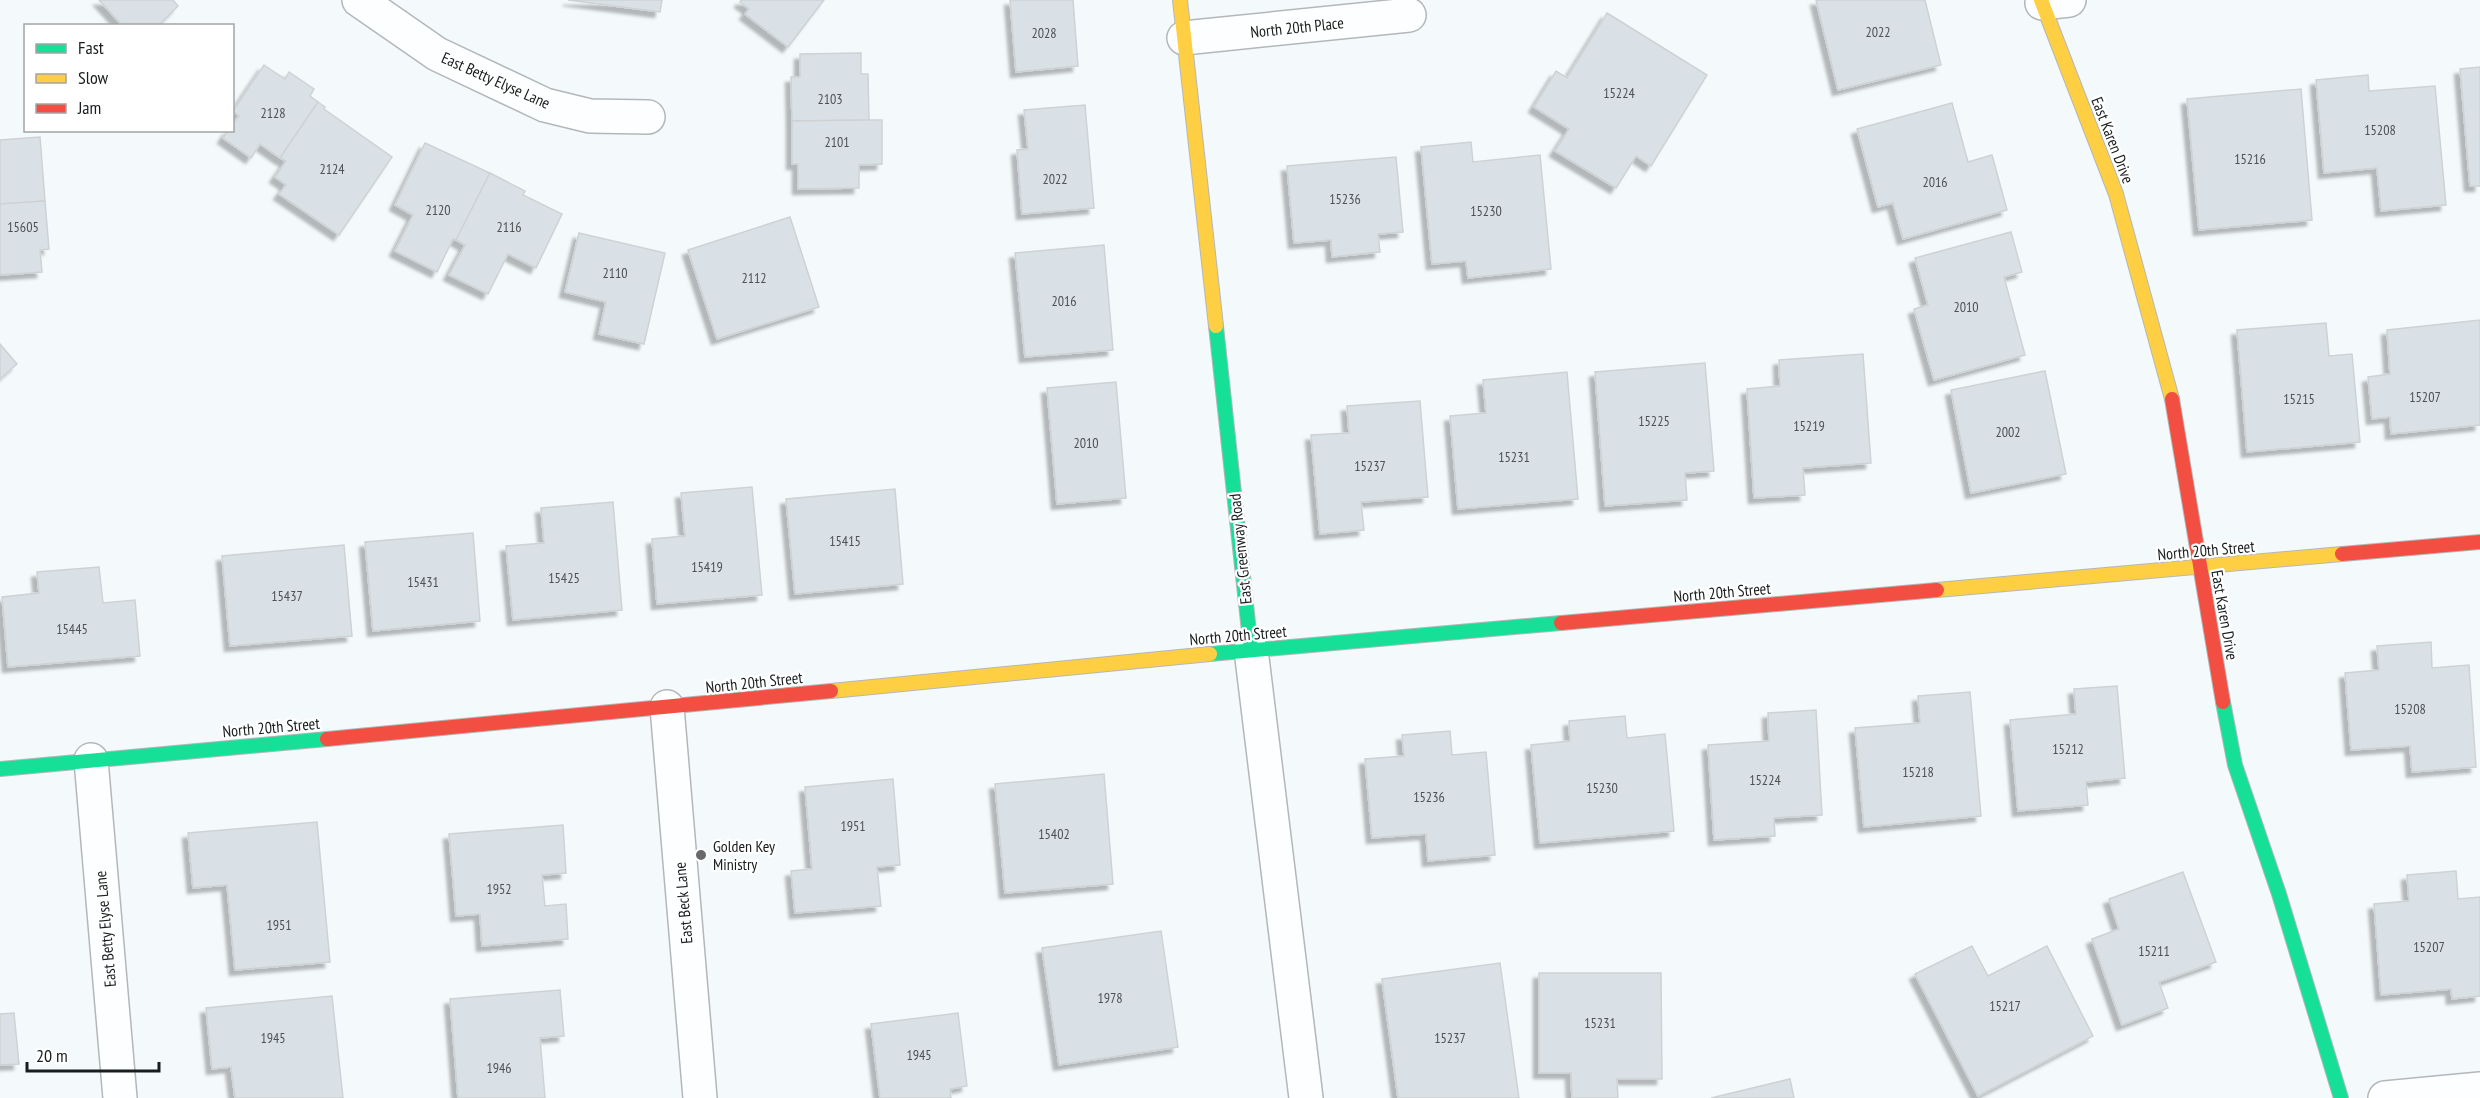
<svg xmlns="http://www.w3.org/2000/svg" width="2480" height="1098" viewBox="0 0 2480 1098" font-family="'PT Sans Narrow',sans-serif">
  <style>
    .building { fill: #dae1e6; stroke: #ced2d4; stroke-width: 1.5; filter: url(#shadow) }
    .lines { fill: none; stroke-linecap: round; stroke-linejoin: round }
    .street-casing { stroke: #b3b7b9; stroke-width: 36 }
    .fast-casing { stroke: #b3b7b9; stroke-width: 16 }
    .slow-casing { stroke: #b3b7b9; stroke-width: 16 }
    .jam-casing { stroke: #b3b7b9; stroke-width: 16 }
    .street { stroke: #fdfeff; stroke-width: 33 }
    .fast { stroke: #16e098; stroke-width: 14 }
    .slow { stroke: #ffcf43; stroke-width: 14 }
    .jam { stroke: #f24e42; stroke-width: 14 }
    .poi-dot { fill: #666a6c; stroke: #fff; stroke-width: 2 }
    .labels { text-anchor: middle; stroke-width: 4.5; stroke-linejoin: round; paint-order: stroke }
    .number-label { font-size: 14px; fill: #4c5153 }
    .street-label { font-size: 16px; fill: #191d1e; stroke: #fff }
    .poi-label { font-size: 16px; fill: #191d1e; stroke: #fff; text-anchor: start }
  </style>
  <defs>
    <filter id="shadow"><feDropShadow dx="-5.5" dy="5.5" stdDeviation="1.5" flood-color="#0004"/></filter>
  </defs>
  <rect width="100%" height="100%" fill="#f4fafc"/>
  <!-- building -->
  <g class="building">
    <polygon points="99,0 173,0 178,6 158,26 117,26 120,23"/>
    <polygon points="568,0 662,0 660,12"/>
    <polygon points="741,0 824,0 788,47 745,14 749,9 740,2"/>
    <polygon points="1010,0 1073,0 1078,66 1016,72"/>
    <polygon points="1816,0 1925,0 1941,65 1838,90"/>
    <polygon points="1607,13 1707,75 1651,166 1636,156 1616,188 1555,151 1569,129 1534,107 1556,71 1567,78"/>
    <polygon points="861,53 861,74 868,74 869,120 792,121 791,77 800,77 800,54"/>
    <polygon points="264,65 285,79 289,72 314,89 310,96 318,102 280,158 260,144 251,158 223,138 228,130 232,130 232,124 239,116 233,111"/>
    <polygon points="2480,67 2480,186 2470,186 2460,69"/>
    <polygon points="2368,75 2369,91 2435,86 2446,205 2381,211 2377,168 2324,173 2316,80"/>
    <polygon points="2301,89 2312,220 2199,230 2187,99"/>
    <polygon points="318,102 325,107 324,109 392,157 339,235 279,194 286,185 275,177 286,161 280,158"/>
    <polygon points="1952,103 1968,162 1992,155 2007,210 1903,239 1893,203 1878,207 1857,129"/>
    <polygon points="1085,105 1094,208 1022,214 1017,150 1028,149 1024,110"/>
    <polygon points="869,120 882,120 882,164 859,165 859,188 798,189 798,164 792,164 792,121"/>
    <polygon points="40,137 45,201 0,204 0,140"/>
    <polygon points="1471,142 1473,162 1540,155 1551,269 1468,278 1466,261 1432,264 1421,147"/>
    <polygon points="425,143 490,173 456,240 453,239 437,272 395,251 413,215 395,205"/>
    <polygon points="1396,157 1403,232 1378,234 1380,252 1332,257 1331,240 1294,243 1287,166"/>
    <polygon points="490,173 525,191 523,195 562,214 536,268 508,254 488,294 449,275 465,245 456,240"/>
    <polygon points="45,201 49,249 40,250 42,272 0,275 0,204"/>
    <polygon points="790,217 819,307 717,339 688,250"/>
    <polygon points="2011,232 2022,272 2004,277 2025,355 1934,380 1914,309 1928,305 1915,258"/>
    <polygon points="579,233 665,253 644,344 599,334 606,302 565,292"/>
    <polygon points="1104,245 1113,350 1025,357 1015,253"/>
    <polygon points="2480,320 2480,425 2391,434 2390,417 2372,419 2368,377 2390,374 2387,330"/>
    <polygon points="2326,323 2329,356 2352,354 2360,442 2247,452 2237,330"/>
    <polygon points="0,344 17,364 0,379"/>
    <polygon points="1863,354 1871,463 1803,468 1805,495 1754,498 1747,389 1780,386 1779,360"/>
    <polygon points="1705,363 1714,471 1685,473 1687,500 1605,506 1595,372"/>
    <polygon points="2045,371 2066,474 1971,493 1951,390"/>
    <polygon points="1567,372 1578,499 1458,509 1450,416 1486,413 1483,380"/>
    <polygon points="1116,382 1126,498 1057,504 1047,388"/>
    <polygon points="1420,401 1428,497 1361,502 1364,530 1320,534 1311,435 1349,433 1347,406"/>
    <polygon points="752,487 762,595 657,604 652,539 685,536 681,493"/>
    <polygon points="895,489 903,584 795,594 786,499"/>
    <polygon points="613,502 622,610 513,620 506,546 544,543 541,508"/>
    <polygon points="473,533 480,621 373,631 365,542"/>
    <polygon points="344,545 352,636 230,646 222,556"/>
    <polygon points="99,567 103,603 135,600 140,656 8,667 2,597 39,593 37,572"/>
    <polygon points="2431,642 2432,668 2469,665 2476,767 2412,772 2410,746 2351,750 2345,673 2379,670 2377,646"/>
    <polygon points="2117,686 2125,778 2086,782 2088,805 2018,811 2010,720 2076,714 2074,689"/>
    <polygon points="1970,692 1981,816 1864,827 1855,728 1920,723 1918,696"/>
    <polygon points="1816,710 1822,815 1774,818 1775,836 1714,840 1708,745 1769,741 1768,713"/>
    <polygon points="1625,716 1627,738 1665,734 1674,831 1540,843 1531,745 1570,741 1569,721"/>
    <polygon points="1450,731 1452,755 1486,752 1495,855 1428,861 1426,834 1372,838 1365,759 1404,756 1402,735"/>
    <polygon points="1104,774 1113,884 1005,893 995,784"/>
    <polygon points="893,779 900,865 877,867 881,906 795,913 791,871 812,869 805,787"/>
    <polygon points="317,822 330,962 235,970 227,885 193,888 188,833"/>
    <polygon points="563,825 566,873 542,875 545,906 566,904 568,939 482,946 480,914 456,916 449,834"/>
    <polygon points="2456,871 2458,899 2480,897 2480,996 2452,999 2451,989 2381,995 2374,904 2409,901 2407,875"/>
    <polygon points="2183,872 2216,962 2159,982 2168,1008 2122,1025 2092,939 2119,929 2109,899"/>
    <polygon points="1161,931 1178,1047 1059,1065 1042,948"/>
    <polygon points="1972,946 1988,976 2047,946 2093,1036 1978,1096 1915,974"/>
    <polygon points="1500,963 1519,1098 1398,1098 1382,979"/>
    <polygon points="1539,973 1661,973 1662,1079 1617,1079 1618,1098 1572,1098 1571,1073 1539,1073"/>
    <polygon points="560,990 564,1036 540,1038 545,1098 458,1098 450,999"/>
    <polygon points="332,996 343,1098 235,1098 231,1067 212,1069 206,1008"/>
    <polygon points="14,1013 19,1064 0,1065 0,1014"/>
    <polygon points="958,1013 967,1086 950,1089 951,1098 880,1098 871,1024"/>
    <polygon points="1790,1079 1794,1098 1711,1098"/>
  </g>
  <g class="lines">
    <defs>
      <g id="street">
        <polyline points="359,0 437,54 545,105 590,116 648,117"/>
        <polyline points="2042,3 2069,0"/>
        <polyline points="1184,38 1409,15"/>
        <polyline points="1251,650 1306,1098"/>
        <polyline points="667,707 700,1098"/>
        <polyline points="91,760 120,1098"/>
        <polyline points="2385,1098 2480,1089"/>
      </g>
      <g id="fast">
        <polyline points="1216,326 1251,650"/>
        <polyline points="1210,654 1561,623"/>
        <polyline points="2223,702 2235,765 2279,894 2341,1098"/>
        <polyline points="0,769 327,739"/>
      </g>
      <g id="slow">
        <polyline points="1180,0 1216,326"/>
        <polyline points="2041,0 2116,194 2172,399"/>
        <polyline points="1937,590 2342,554"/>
        <polyline points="831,691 1210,654"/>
      </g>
      <g id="jam">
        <polyline points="2172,399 2223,702"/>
        <polyline points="2342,554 2480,542"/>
        <polyline points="1561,623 1937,590"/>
        <polyline points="327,739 831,691"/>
      </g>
    </defs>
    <!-- street casing -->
    <use href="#street" class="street-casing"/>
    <!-- fast casing -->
    <use href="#fast" class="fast-casing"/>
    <!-- slow casing -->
    <use href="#slow" class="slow-casing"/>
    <!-- jam casing -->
    <use href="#jam" class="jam-casing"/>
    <!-- street -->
    <use href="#street" class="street"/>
    <!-- fast -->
    <use href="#fast" class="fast"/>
    <!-- slow -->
    <use href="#slow" class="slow"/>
    <!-- jam -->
    <use href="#jam" class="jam"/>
  </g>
  <!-- markers -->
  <circle class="poi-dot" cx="701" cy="855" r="6"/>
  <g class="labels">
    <!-- number labels -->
    <g class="number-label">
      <text x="1878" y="37">2022</text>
      <text x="1044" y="38">2028</text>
      <text x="1619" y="98">15224</text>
      <text x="830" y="104">2103</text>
      <text x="273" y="118">2128</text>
      <text x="2380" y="135">15208</text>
      <text x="837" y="147">2101</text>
      <text x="2250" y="164">15216</text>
      <text x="332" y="174">2124</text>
      <text x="1055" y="184">2022</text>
      <text x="1935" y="187">2016</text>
      <text x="1345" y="204">15236</text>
      <text x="438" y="215">2120</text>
      <text x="1486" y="216">15230</text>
      <text x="23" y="232">15605</text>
      <text x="509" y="232">2116</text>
      <text x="615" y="278">2110</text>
      <text x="754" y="283">2112</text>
      <text x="1064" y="306">2016</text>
      <text x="1966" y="312">2010</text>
      <text x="2425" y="402">15207</text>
      <text x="2299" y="404">15215</text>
      <text x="1654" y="426">15225</text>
      <text x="1809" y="431">15219</text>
      <text x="2008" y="437">2002</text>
      <text x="1086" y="448">2010</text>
      <text x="1514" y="462">15231</text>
      <text x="1370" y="471">15237</text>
      <text x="845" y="546">15415</text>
      <text x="707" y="572">15419</text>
      <text x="564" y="583">15425</text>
      <text x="423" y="587">15431</text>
      <text x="287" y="601">15437</text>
      <text x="72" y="634">15445</text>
      <text x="2410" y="714">15208</text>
      <text x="2068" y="754">15212</text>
      <text x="1918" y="777">15218</text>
      <text x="1765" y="785">15224</text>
      <text x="1602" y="793">15230</text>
      <text x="1429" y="802">15236</text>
      <text x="853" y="831">1951</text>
      <text x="1054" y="839">15402</text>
      <text x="499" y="894">1952</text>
      <text x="279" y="930">1951</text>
      <text x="2429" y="952">15207</text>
      <text x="2154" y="956">15211</text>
      <text x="1110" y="1003">1978</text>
      <text x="2005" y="1011">15217</text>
      <text x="1600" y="1028">15231</text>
      <text x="273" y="1043">1945</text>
      <text x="1450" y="1043">15237</text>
      <text x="919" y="1060">1945</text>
      <text x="499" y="1073">1946</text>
    </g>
    <!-- street labels -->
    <g class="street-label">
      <text transform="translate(1297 27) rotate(-6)" y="6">North 20th Place</text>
      <text transform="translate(496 80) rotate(24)" y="6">East Betty Elyse Lane</text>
      <text transform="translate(2113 140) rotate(69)" y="6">East Karen Drive</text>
      <text transform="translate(1240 549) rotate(-96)" y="6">East Greenway Road</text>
      <text transform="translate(2206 550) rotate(-5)" y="6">North 20th Street</text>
      <text transform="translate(1722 592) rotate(-5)" y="6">North 20th Street</text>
      <text transform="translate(2225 615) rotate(80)" y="6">East Karen Drive</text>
      <text transform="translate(1238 635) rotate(-5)" y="6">North 20th Street</text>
      <text transform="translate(754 682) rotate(-6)" y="6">North 20th Street</text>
      <text transform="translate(271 727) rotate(-5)" y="6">North 20th Street</text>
      <text transform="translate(683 903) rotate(-95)" y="6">East Beck Lane</text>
      <text transform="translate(105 929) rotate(-95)" y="6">East Betty Elyse Lane</text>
    </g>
    <!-- poi labels -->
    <g class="poi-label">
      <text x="713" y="852">Golden Key<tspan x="713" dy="18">Ministry</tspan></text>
    </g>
  </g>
  <!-- legend -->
  <rect x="24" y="24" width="210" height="108" fill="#ffffff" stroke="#a3a5a5" stroke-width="1.5"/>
  <rect x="36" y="44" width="30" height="9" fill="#16e098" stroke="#a3a5a5" stroke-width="1.5"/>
  <text x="78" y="54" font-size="18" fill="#191d1e">Fast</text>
  <rect x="36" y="74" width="30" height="9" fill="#ffcf43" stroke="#a3a5a5" stroke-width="1.5"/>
  <text x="78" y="84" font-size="18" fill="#191d1e">Slow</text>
  <rect x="36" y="104" width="30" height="9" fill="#f24e42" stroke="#a3a5a5" stroke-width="1.5"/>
  <text x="78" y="114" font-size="18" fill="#191d1e">Jam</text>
  <!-- scale -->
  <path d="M27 1062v9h132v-9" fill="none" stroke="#191d1e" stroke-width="3"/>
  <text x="36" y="1062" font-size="18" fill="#191d1e" stroke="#ffffff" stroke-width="4.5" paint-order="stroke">20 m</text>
</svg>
